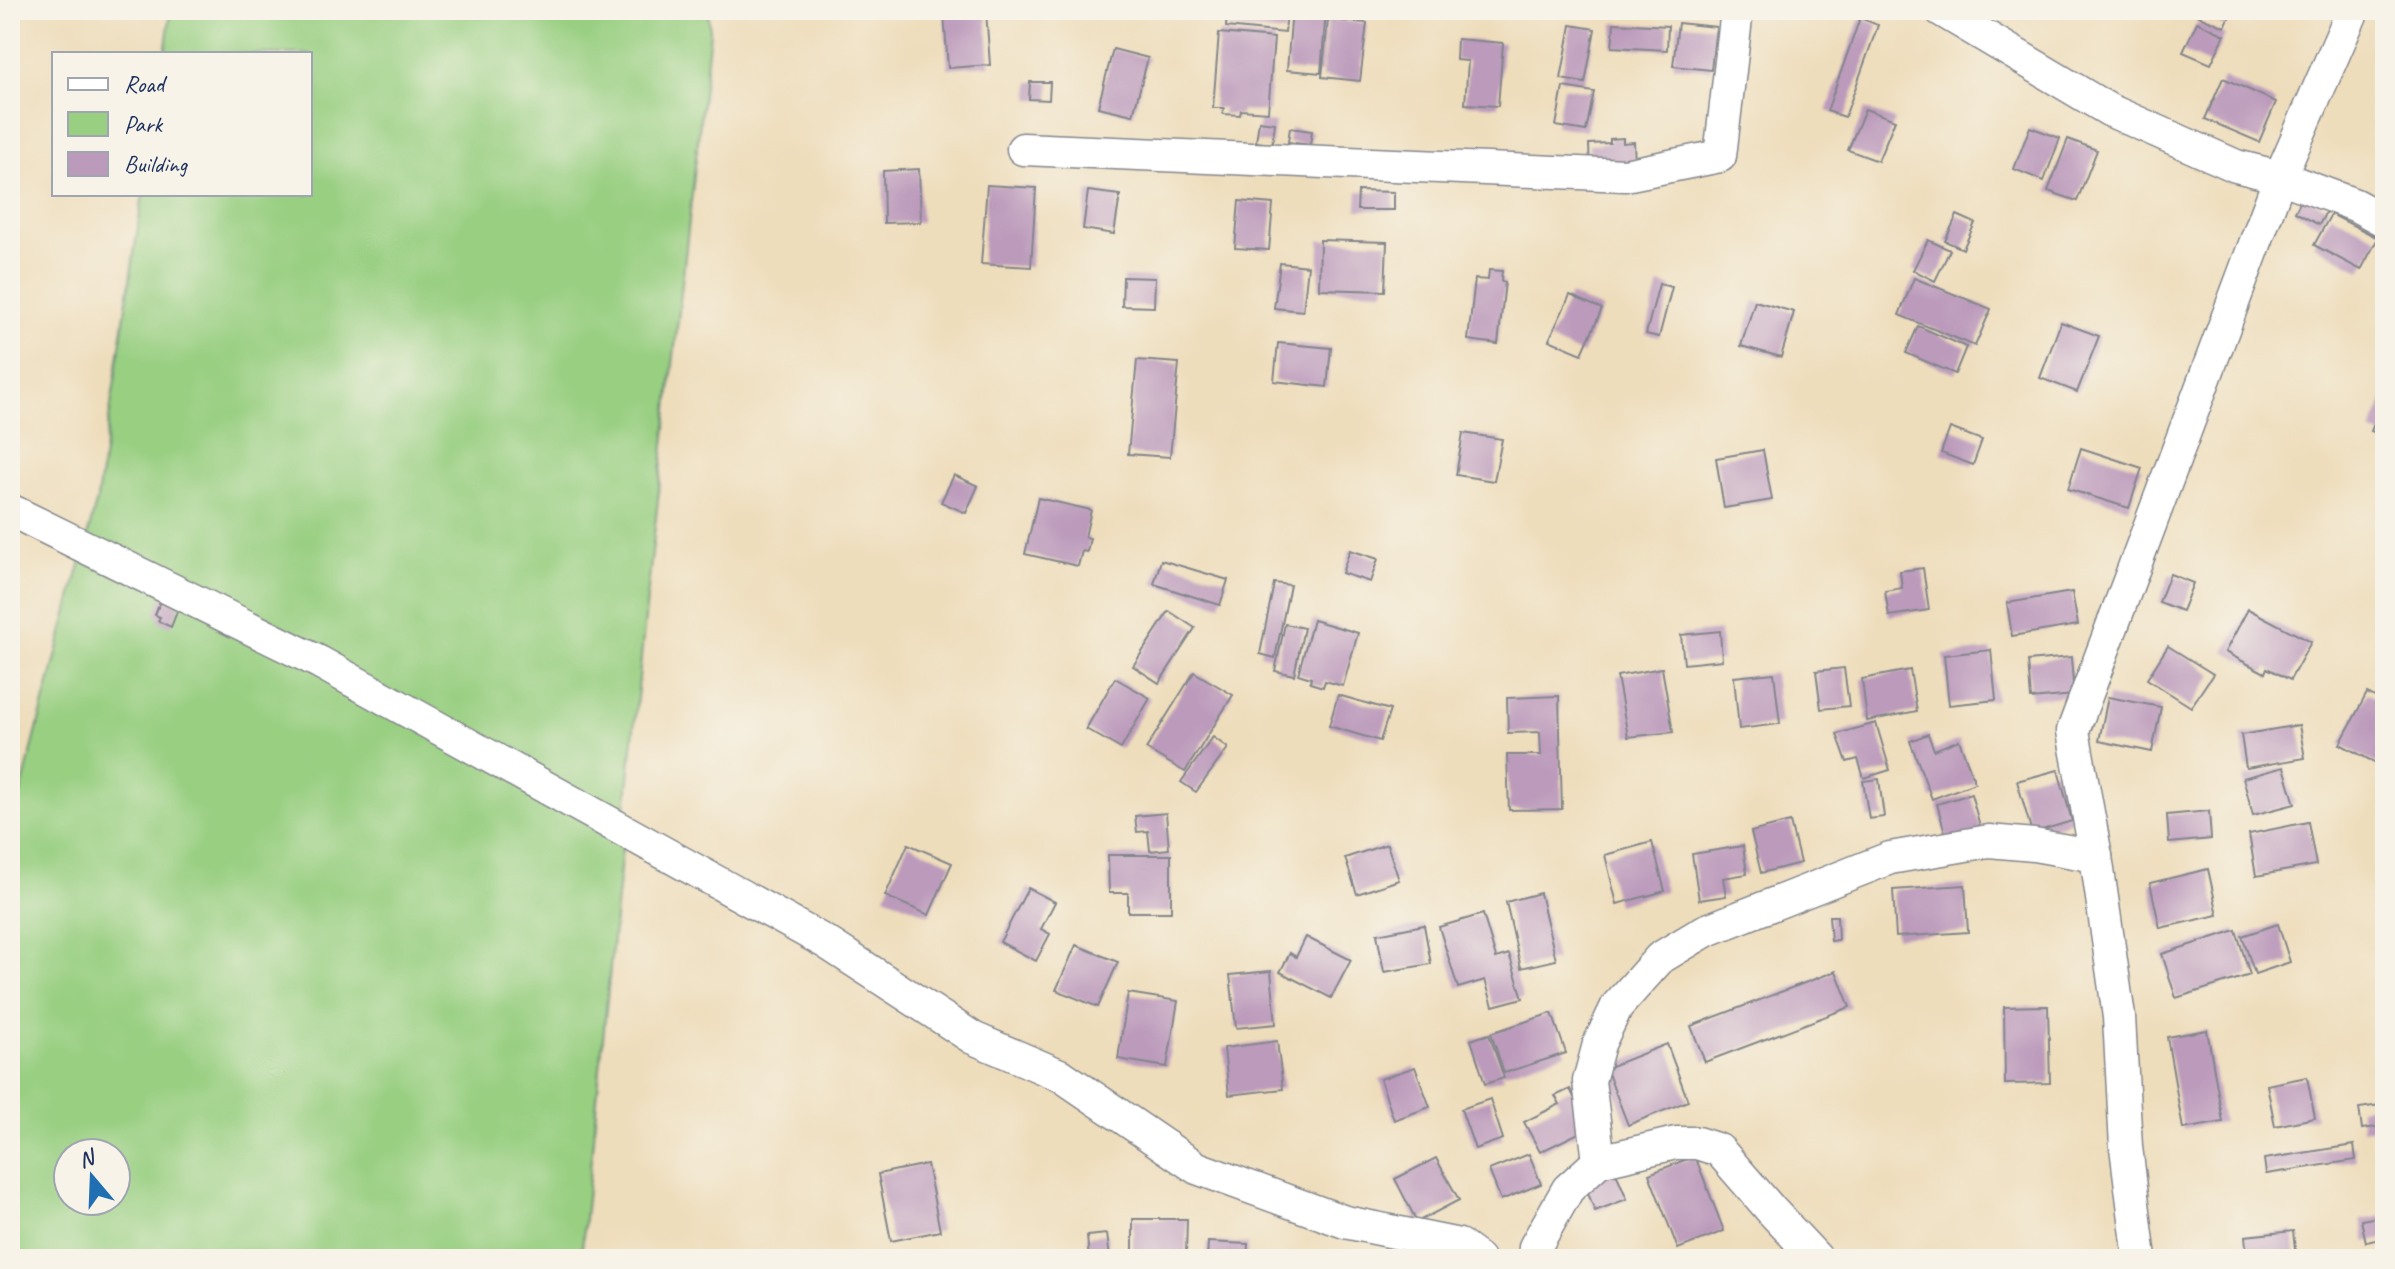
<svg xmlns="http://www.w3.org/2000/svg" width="2395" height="1269" viewBox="0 0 2395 1269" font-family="Caveat,sans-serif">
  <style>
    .green { fill: #98cf81; stroke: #5a7f70; stroke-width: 2; fill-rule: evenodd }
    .building { fill: #bb9abb }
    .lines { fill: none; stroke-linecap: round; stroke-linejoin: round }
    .street-casing { stroke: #84868c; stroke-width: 35 }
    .street { stroke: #fff; stroke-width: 32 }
  </style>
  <rect width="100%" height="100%" fill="#f7f3e8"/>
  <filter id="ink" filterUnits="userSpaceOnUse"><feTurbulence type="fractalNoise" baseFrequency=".0125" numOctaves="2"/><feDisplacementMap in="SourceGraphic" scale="16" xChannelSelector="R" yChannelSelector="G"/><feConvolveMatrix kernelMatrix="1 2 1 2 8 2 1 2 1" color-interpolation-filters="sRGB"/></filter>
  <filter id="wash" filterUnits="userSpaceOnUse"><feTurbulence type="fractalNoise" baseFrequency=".006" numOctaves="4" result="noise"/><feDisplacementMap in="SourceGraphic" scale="32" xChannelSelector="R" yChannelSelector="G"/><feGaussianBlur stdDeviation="1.8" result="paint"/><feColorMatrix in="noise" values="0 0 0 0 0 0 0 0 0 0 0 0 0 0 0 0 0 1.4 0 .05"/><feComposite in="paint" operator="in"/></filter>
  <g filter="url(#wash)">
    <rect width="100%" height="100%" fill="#edb"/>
    <!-- green -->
    <path class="green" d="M171 10H708L710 32 647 598 581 1259H10V834L97 499 143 194H310V54H165ZM68 1153H116V1201H68Z"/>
    <g id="blocks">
      <!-- building -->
      <g class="building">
        <polygon points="1227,10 1287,10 1285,33 1226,27"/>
        <polygon points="1292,10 1326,10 1321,73 1287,70"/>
        <polygon points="2185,10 2232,10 2225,27"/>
        <polygon points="986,11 990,65 948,68 944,14"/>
        <polygon points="1860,18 1878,25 1845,117 1827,111"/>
        <polygon points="1328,20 1367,23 1360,81 1322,77"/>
        <polygon points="2197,22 2225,35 2211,64 2183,52"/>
        <polygon points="1614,23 1668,26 1667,50 1612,47"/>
        <polygon points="1678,23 1716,27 1711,70 1673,66"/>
        <polygon points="1571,25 1595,29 1585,83 1561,79"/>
        <polygon points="1219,33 1274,38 1268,112 1241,110 1240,115 1223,114 1224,108 1213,108"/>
        <polygon points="1457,39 1503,43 1498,106 1465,104 1468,61 1456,60"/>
        <polygon points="1113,49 1148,58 1133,115 1098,107"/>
        <polygon points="2223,78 2276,102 2259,142 2205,119"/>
        <polygon points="1030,82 1050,82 1049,100 1029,99"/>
        <polygon points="1563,87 1594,92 1586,131 1556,126"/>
        <polygon points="1865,109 1895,120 1878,161 1848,150"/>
        <polygon points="1259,121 1275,123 1272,144 1256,142"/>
        <polygon points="2030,127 2060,138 2044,181 2014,169"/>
        <polygon points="1290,128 1312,131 1310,145 1288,142"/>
        <polygon points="1623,138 1623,143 1634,142 1635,164 1590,172 1589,144 1610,143 1610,139"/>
        <polygon points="2068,139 2097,150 2077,201 2048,191"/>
        <polygon points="919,169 921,222 884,223 883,171"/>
        <polygon points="987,185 1036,188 1031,267 981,264"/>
        <polygon points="1088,191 1120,195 1114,234 1083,229"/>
        <polygon points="1358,191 1394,192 1394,210 1357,210"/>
        <polygon points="2304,195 2328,208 2319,225 2295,212"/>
        <polygon points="1239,201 1273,204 1269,250 1235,248"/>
        <polygon points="2331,214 2378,238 2361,270 2314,245"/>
        <polygon points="1957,215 1975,223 1963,249 1945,241"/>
        <polygon points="1320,240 1387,242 1385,291 1319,289"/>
        <polygon points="1928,240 1950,250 1935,281 1913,270"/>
        <polygon points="1280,263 1308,266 1303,311 1274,308"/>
        <polygon points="1489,270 1502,271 1501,281 1505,282 1498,344 1468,340 1475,279 1488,280"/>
        <polygon points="1123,277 1155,278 1154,307 1122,306"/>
        <polygon points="1914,278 1991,309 1975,346 1899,315"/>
        <polygon points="1659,284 1672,287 1659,337 1646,334"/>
        <polygon points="1570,295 1602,309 1582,354 1549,340"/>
        <polygon points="1755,301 1794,312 1781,357 1741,346"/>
        <polygon points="2061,322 2099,336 2077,392 2040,378"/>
        <polygon points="1918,326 1966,347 1955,374 1906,353"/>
        <polygon points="1278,343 1331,348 1327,387 1274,381"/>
        <polygon points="1137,360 1179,363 1170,457 1128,454"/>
        <polygon points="2385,397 2385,437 2371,431"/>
        <polygon points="1950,428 1982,440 1973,465 1941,453"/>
        <polygon points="1463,433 1502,439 1494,481 1456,475"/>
        <polygon points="2081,448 2142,468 2129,508 2068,489"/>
        <polygon points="1763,450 1772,500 1724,508 1716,458"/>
        <polygon points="954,475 978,486 966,513 941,502"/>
        <polygon points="1038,498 1091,510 1085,537 1090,538 1087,552 1082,551 1078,566 1025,554"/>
        <polygon points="1350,550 1378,559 1370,582 1342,573"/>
        <polygon points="1161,560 1228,580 1220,605 1154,584"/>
        <polygon points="1923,568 1929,610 1889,616 1885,591 1902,588 1900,571"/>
        <polygon points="2170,574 2193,583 2182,611 2159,602"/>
        <polygon points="1274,583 1290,585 1275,658 1260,654"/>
        <polygon points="2072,592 2078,625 2012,636 2007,603"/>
        <polygon points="162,597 180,604 171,627 158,621 160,617 155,615"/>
        <polygon points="2248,609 2311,642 2290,680 2267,668 2265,673 2225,652"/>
        <polygon points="1169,611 1195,628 1159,683 1133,666"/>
        <polygon points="1313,620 1358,633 1343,686 1325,681 1323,687 1310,683 1311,678 1298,674"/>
        <polygon points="1285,624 1304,628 1294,675 1275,671"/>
        <polygon points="1720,631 1722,660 1684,664 1681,635"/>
        <polygon points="2168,646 2213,674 2191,707 2147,679"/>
        <polygon points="1991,650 1996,700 1949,705 1944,655"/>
        <polygon points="2071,657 2074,695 2031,699 2028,661"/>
        <polygon points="1662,668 1673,732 1628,737 1617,676"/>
        <polygon points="1844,668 1849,706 1821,709 1816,671"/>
        <polygon points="1910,670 1917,711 1867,721 1862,679"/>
        <polygon points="1194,672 1233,695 1185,772 1146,749"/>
        <polygon points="1774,673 1780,724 1739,729 1734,677"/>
        <polygon points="1115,678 1150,698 1121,749 1086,729"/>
        <polygon points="2367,693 2385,702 2385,768 2340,744"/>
        <polygon points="1338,695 1390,710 1380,741 1329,726"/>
        <polygon points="1559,696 1562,809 1509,810 1507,755 1541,755 1540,732 1508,733 1507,698"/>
        <polygon points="2108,697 2161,707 2152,752 2099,741"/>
        <polygon points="1876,723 1890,770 1864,778 1858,759 1847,762 1837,734"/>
        <polygon points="2299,725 2305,758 2246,768 2241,735"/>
        <polygon points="1928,734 1934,750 1959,740 1975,783 1932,799 1910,741"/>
        <polygon points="1213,737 1228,748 1196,792 1181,782"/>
        <polygon points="2284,767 2295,804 2253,815 2243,778"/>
        <polygon points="2058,770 2072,821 2032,833 2017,781"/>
        <polygon points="1879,779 1884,817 1869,819 1863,781"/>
        <polygon points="1971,794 1982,833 1948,843 1937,804"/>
        <polygon points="2209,811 2211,839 2169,843 2167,815"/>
        <polygon points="1166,813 1169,849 1150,851 1148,831 1137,832 1135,816"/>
        <polygon points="1790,822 1800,863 1761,873 1751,832"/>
        <polygon points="2308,822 2316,865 2256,876 2249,834"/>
        <polygon points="1652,842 1665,891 1617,904 1605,855"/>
        <polygon points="908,844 952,863 929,915 885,896"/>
        <polygon points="1387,844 1399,880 1357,894 1345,858"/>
        <polygon points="1743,846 1747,874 1723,878 1726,896 1699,900 1692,854"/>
        <polygon points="1108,855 1171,855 1171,912 1128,912 1128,893 1109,893"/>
        <polygon points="2208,869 2218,915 2160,928 2150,883"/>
        <polygon points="1965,885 1968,932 1896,937 1893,890"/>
        <polygon points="1028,888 1055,902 1041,929 1050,934 1036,961 1000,942"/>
        <polygon points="1540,893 1556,960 1521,968 1506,902"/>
        <polygon points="1483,914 1496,958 1509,954 1523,998 1493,1006 1485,980 1458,988 1439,927"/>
        <polygon points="1829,916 1837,916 1838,940 1831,941"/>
        <polygon points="2278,924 2290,962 2255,974 2242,936"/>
        <polygon points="1424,925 1431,964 1384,972 1377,934"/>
        <polygon points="2236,930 2250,975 2176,998 2162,954"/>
        <polygon points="1306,937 1351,960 1331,998 1280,972 1290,953 1296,957"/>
        <polygon points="1076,945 1118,962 1098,1007 1056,990"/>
        <polygon points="1271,971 1276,1024 1236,1028 1230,975"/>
        <polygon points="1836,971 1850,1007 1705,1062 1691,1026"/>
        <polygon points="1128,993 1178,1001 1167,1067 1118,1059"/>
        <polygon points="2048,1006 2050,1083 2005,1084 2004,1007"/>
        <polygon points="1552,1013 1566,1053 1504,1073 1491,1033"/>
        <polygon points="2207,1030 2223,1122 2183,1129 2167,1037"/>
        <polygon points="1489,1034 1504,1078 1485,1084 1471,1040"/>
        <polygon points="1277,1041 1283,1089 1229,1095 1224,1048"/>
        <polygon points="1667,1044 1688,1101 1628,1125 1606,1068"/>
        <polygon points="1415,1067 1430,1107 1394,1120 1380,1079"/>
        <polygon points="2307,1077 2315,1118 2275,1126 2267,1085"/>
        <polygon points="1570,1089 1589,1128 1540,1152 1524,1122 1560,1104 1555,1096"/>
        <polygon points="1490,1099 1503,1139 1475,1149 1461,1109"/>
        <polygon points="2381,1105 2384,1126 2362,1129 2359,1108"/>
        <polygon points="2354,1145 2356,1160 2266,1174 2264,1159"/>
        <polygon points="1529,1154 1541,1184 1501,1200 1489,1170"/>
        <polygon points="1695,1156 1724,1231 1678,1249 1649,1174"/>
        <polygon points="1436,1158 1459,1200 1417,1222 1395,1179"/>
        <polygon points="927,1164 940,1231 891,1241 878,1174"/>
        <polygon points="1614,1168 1627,1199 1595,1211 1583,1180"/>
        <polygon points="2385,1216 2385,1238 2366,1242 2361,1220"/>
        <polygon points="1133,1219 1187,1219 1186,1254 1133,1253"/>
        <polygon points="2293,1231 2296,1259 2247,1259 2245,1236"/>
        <polygon points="1107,1234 1110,1258 1089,1259 1087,1236"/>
        <polygon points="1208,1242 1248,1244 1247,1259 1207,1259"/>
      </g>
    </g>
  </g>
  <g filter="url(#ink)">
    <use href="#blocks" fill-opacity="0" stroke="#84868c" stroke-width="2"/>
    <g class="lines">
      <defs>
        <g id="street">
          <polyline points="1941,10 2109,110 2236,166 2280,177 2355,205 2385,221"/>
          <polyline points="1023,149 1625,175 1720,156 1737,10"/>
          <polyline points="10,510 319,662 827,943 973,1038 1062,1076 1197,1168 1345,1222 1459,1245 1478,1259"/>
          <polyline points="2096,856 2073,731 2280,177 2353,10"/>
          <polyline points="1599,1161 1589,1081 1599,1044 1617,1006 1660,958 1705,931 1890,858 1989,841 2034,845 2096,856 2119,1017 2126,1147 2140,1259"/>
          <polyline points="1534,1259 1535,1247 1568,1189 1599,1161 1676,1143 1697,1143 1719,1150 1772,1211 1817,1259"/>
        </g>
      </defs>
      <!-- street casing -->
      <use href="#street" class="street-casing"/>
      <!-- street -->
      <use href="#street" class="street"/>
    </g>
  </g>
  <!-- margin -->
  <rect width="2395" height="1269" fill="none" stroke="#f7f3e8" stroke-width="40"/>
  <!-- legend -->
  <rect x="52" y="52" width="260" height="144" fill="#f7f3e8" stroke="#9fa5b1" stroke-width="2"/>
  <rect x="68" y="78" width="40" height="12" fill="#ffffff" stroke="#9fa5b1" stroke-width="2"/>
  <text x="124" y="92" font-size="24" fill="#1b2f5e">Road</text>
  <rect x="68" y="112" width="40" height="24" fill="#98cf81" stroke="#9fa5b1" stroke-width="2"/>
  <text x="124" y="132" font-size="24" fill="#1b2f5e">Park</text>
  <rect x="68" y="152" width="40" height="24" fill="#bb9abb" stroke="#9fa5b1" stroke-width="2"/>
  <text x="124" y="172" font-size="24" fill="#1b2f5e">Building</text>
  <!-- north arrow -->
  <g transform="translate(92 1177) rotate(341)"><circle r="38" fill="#f7f3e8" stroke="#9fa5b1" stroke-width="2"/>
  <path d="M0-6L14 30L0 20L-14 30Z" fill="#1f6fb2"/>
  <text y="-12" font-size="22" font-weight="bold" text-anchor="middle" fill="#1b2f5e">N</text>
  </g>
</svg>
